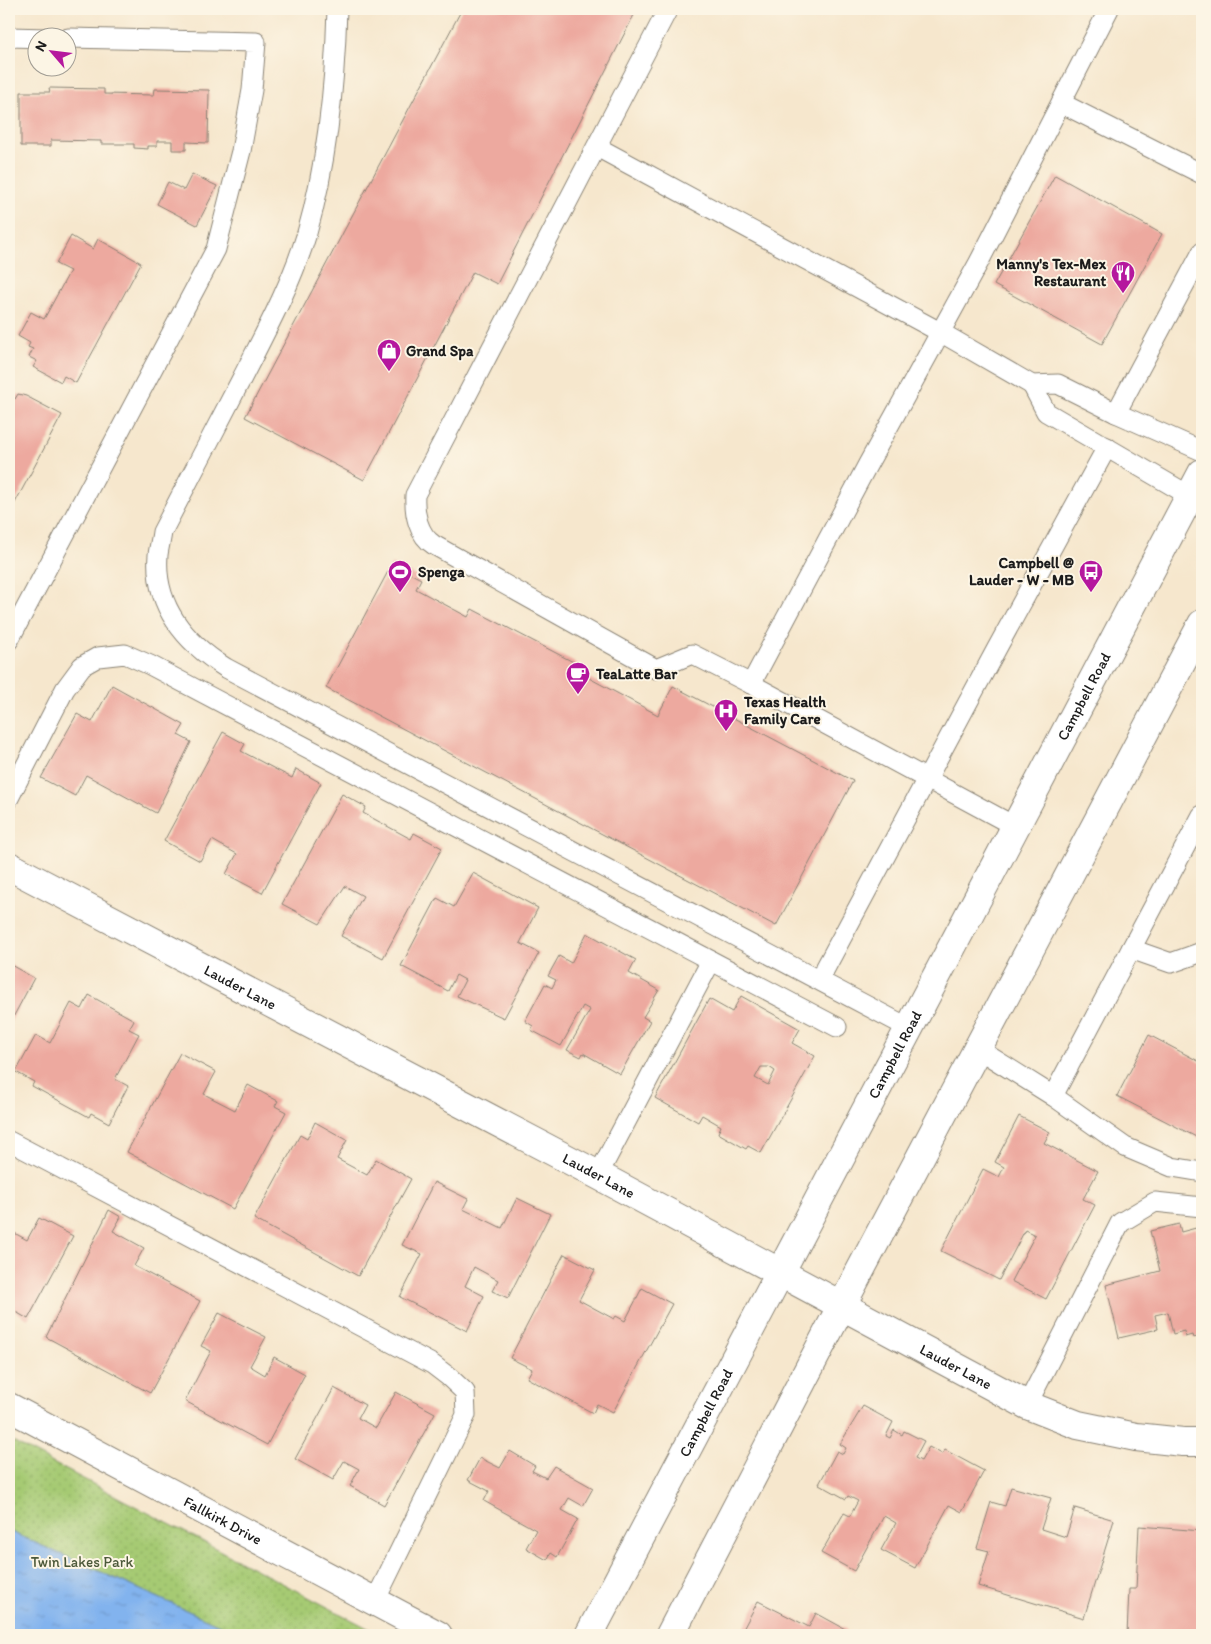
<svg xmlns="http://www.w3.org/2000/svg" width="1211" height="1644" viewBox="0 0 1211 1644" font-family="Itim,sans-serif">
  <style>
    .grass { fill: url(#grass-dots); stroke: #617348 }
    .water { fill: url(#water-ripples); stroke: #4f6885 }
    .building { fill: #eda99f; fill-rule: evenodd }
    .lines { fill: none; stroke-linecap: round; stroke-linejoin: round }
    .lane-casing { stroke: #898274; stroke-width: 21 }
    .street-casing { stroke: #898274; stroke-width: 30 }
    .secondary-casing { stroke: #898274; stroke-width: 30 }
    .lane { stroke: #fff; stroke-width: 19 }
    .street { stroke: #fff; stroke-width: 28 }
    .secondary { stroke: #fff; stroke-width: 28 }
    .labels { text-anchor: middle; stroke-width: 4; stroke-linejoin: round; paint-order: stroke }
    .poi-label { font-size: 15px; font-weight: bold; fill: #1c1c1c; stroke: #fcf5e5; text-anchor: start }
    .street-label { font-size: 15px; fill: #1c1c1c; stroke: #fcf5e5 }
    .park-label { font-size: 15px; fill: #4c593a; stroke: #fcf5e5 }
  </style>
  <defs>
    <pattern id="grass-dots" width="8" height="8" patternUnits="userSpaceOnUse" patternTransform="scale(1.25)"><rect width="8" height="8" fill="#a6ca73"/><path d="M2 2h.1M6 6h.1" fill="none" stroke="#8ead63" stroke-width="1.8" stroke-linecap="round"/></pattern>
    <pattern id="water-ripples" width="26" height="14" patternUnits="userSpaceOnUse" patternTransform="scale(1.25)"><rect width="26" height="14" fill="#82b3ee"/><path d="M2 4q2-2 4 0t4 0M15 11q2-2 4 0t4 0" fill="none" stroke="#7099cc"/></pattern>
  </defs>
  <rect width="100%" height="100%" fill="#fcf5e5"/>
  <filter id="ink" filterUnits="userSpaceOnUse"><feTurbulence type="fractalNoise" baseFrequency=".02" numOctaves="2"/><feDisplacementMap in="SourceGraphic" scale="10" xChannelSelector="R" yChannelSelector="G"/><feConvolveMatrix kernelMatrix="1 2 1 2 8 2 1 2 1" color-interpolation-filters="sRGB"/></filter>
  <filter id="wash" filterUnits="userSpaceOnUse"><feTurbulence type="fractalNoise" baseFrequency=".0096" numOctaves="4" result="noise"/><feDisplacementMap in="SourceGraphic" scale="20" xChannelSelector="R" yChannelSelector="G"/><feGaussianBlur stdDeviation="1.12" result="paint"/><feColorMatrix in="noise" values="0 0 0 0 0 0 0 0 0 0 0 0 0 0 0 0 0 1.4 0 .05"/><feComposite in="paint" operator="in"/></filter>
  <g filter="url(#wash)">
    <rect width="100%" height="100%" fill="#f6e7cd"/>
    <!-- grass -->
    <polygon class="grass" points="9,1440 381,1635 9,1635"/>
    <!-- water -->
    <polygon class="water" points="9,1531 242,1635 9,1635"/>
    <g id="blocks">
      <!-- building -->
      <g class="building">
        <polygon points="462,9 637,9 497,284 473,272 364,480 245,417"/>
        <polygon points="49,88 104,89 104,94 154,95 155,89 209,90 208,143 186,142 186,150 172,150 172,141 157,141 157,146 148,146 148,149 134,148 134,144 101,144 101,141 51,140 51,146 21,146 21,92 50,92"/>
        <polygon points="192,174 217,186 197,225 157,204 168,182 184,190"/>
        <polygon points="1055,175 1162,234 1102,344 994,285"/>
        <polygon points="71,236 93,249 98,239 141,263 76,383 64,376 61,382 33,367 37,361 29,357 33,349 28,347 30,343 18,336 31,312 44,319 70,271 56,264"/>
        <polygon points="18,394 26,396 62,415 9,514 9,396 15,399"/>
        <polygon points="392,564 421,579 416,589 468,617 472,609 577,664 574,670 658,715 673,686 853,781 776,926 326,688"/>
        <polygon points="112,685 184,725 178,735 191,742 156,813 86,775 75,796 41,778 77,714 92,722"/>
        <polygon points="223,732 245,744 241,751 292,778 296,769 321,783 262,893 226,874 237,854 212,840 200,861 164,841"/>
        <polygon points="342,794 366,807 363,813 411,839 414,833 442,848 383,958 341,936 363,896 345,886 320,924 282,904"/>
        <polygon points="473,873 538,908 520,943 539,953 504,1018 457,996 465,980 456,975 448,991 401,966 437,898 454,907"/>
        <polygon points="587,933 636,960 629,973 659,990 643,1017 650,1021 620,1074 583,1053 581,1057 567,1050 590,1010 583,1006 561,1046 531,1030 533,1026 525,1021 545,984 552,988 556,980 548,976 559,956 571,963"/>
        <polygon points="9,964 34,978 9,1025"/>
        <polygon points="89,995 134,1020 129,1029 139,1034 115,1079 128,1086 109,1123 91,1113 89,1117 32,1086 34,1082 16,1072 36,1035 50,1043 71,1003 82,1009"/>
        <path d="M741 996 800 1029 792 1043 815 1056 761 1153 748 1146 746 1149 718 1133 721 1126 702 1115 698 1122 655 1098 709 999 732 1012ZM761 1067H769L775 1071 768 1085 755 1078Z"/>
        <polygon points="1149,1035 1202,1063 1202,1140 1117,1096"/>
        <polygon points="180,1053 216,1072 204,1094 235,1110 248,1085 278,1101 275,1106 286,1112 233,1209 127,1152"/>
        <polygon points="1019,1116 1050,1132 1044,1143 1098,1171 1083,1199 1095,1205 1046,1299 1011,1281 1035,1235 1025,1230 999,1280 941,1251 983,1169 999,1177 1004,1167 995,1162"/>
        <polygon points="315,1122 347,1140 337,1159 367,1175 376,1159 411,1179 358,1276 254,1219 300,1135 307,1139"/>
        <polygon points="434,1182 468,1199 463,1209 502,1228 517,1198 550,1214 508,1298 492,1291 498,1280 474,1267 465,1286 484,1296 467,1331 400,1297 422,1254 402,1245"/>
        <polygon points="109,1210 121,1217 113,1231 144,1248 134,1266 200,1301 150,1393 46,1337"/>
        <polygon points="39,1218 73,1236 28,1319 9,1308 9,1230 27,1240"/>
        <polygon points="1179,1224 1181,1232 1196,1228 1200,1246 1202,1245 1202,1336 1193,1338 1192,1335 1185,1337 1184,1331 1173,1334 1168,1312 1155,1315 1158,1329 1119,1338 1106,1285 1160,1271 1150,1231"/>
        <polygon points="564,1254 595,1270 579,1300 614,1319 616,1316 625,1321 642,1288 672,1304 613,1412 597,1404 593,1413 527,1378 532,1369 510,1358"/>
        <polygon points="219,1313 266,1337 250,1366 265,1375 274,1357 305,1374 267,1445 185,1401 211,1351 201,1346"/>
        <polygon points="334,1388 365,1405 358,1418 376,1428 396,1392 435,1413 384,1505 350,1486 359,1469 344,1461 333,1480 295,1459"/>
        <polygon points="863,1406 893,1422 886,1436 890,1438 894,1430 902,1435 904,1431 924,1441 915,1458 921,1461 929,1447 942,1454 945,1450 984,1471 962,1512 949,1505 915,1568 881,1550 896,1523 884,1516 854,1571 821,1553 844,1513 850,1516 858,1501 848,1496 846,1499 819,1484 837,1451 843,1454 846,1448 840,1444"/>
        <polygon points="510,1451 535,1466 532,1471 546,1478 554,1466 593,1488 583,1506 569,1498 562,1510 578,1519 557,1557 551,1553 547,1560 526,1548 536,1530 484,1501 489,1491 468,1480 480,1458 500,1468"/>
        <polygon points="1011,1487 1051,1498 1041,1529 1066,1537 1075,1508 1114,1520 1084,1618 978,1586 989,1551 977,1548 991,1502 1005,1506"/>
        <polygon points="1139,1526 1202,1531 1202,1634 1169,1632 1168,1635 1127,1635 1129,1589 1136,1589"/>
        <polygon points="758,1601 809,1627 816,1613 847,1630 844,1635 740,1635"/>
      </g>
    </g>
  </g>
  <g filter="url(#ink)">
    <use href="#blocks" fill-opacity="0" stroke="#898274" stroke-width="1"/>
    <g class="lines">
      <defs>
        <g id="lane">
          <path d="M337 9C335 84 328 160 307 233 292 283 266 331 242 378 215 429 189 481 162 532 161 540 159 547 158 555 154 606 186 643 226 668L909 1028"/>
          <path d="M668 9 415 495C414 513 418 535 434 545L656 669 692 654 751 684 1016 827"/>
          <polyline points="9,37 47,38"/>
          <polyline points="1061,103 1202,174"/>
          <polyline points="597,147 940,332 1032,385 1058,384 1116,413 1202,451"/>
          <polyline points="1032,385 1046,412 1190,496"/>
          <polyline points="1116,413 1202,252"/>
          <polyline points="9,640 216,249 241,151 252,90 256,42 68,38"/>
          <polyline points="751,684 868,464 979,262 1109,9"/>
          <polyline points="9,798 65,689 82,666 98,657 125,654 150,665 837,1027"/>
          <polyline points="1131,949 1202,815"/>
          <polyline points="819,980 996,650 1107,447"/>
          <polyline points="978,1049 1053,1096 1131,949 1171,963 1202,952"/>
          <polyline points="1053,1096 1125,1147 1172,1167 1202,1172"/>
          <polyline points="9,1141 432,1364 449,1377 465,1392 466,1415 375,1601"/>
          <polyline points="598,1175 711,961"/>
          <polyline points="1027,1405 1120,1223 1155,1202 1202,1207"/>
        </g>
        <g id="street">
          <path id="s1" d="M9 866 598 1175 1027 1405 1078 1425 1136 1437 1183 1442H1202"/>
          <path id="s2" d="M9 1407 438 1635"/>
        </g>
        <g id="secondary">
          <path id="s3" d="M589 1635 1202 473"/>
          <polyline points="670,1635 842,1305 1202,624"/>
        </g>
      </defs>
      <!-- lane casing -->
      <use href="#lane" class="lane-casing"/>
      <!-- street casing -->
      <use href="#street" class="street-casing"/>
      <!-- secondary casing -->
      <use href="#secondary" class="secondary-casing"/>
      <!-- lane -->
      <use href="#lane" class="lane"/>
      <!-- street -->
      <use href="#street" class="street"/>
      <!-- secondary -->
      <use href="#secondary" class="secondary"/>
    </g>
  </g>
  <!-- icons -->
  <defs>
    <symbol id="restaurant-pin" viewBox="-11 -11 22 30"><path d="M0 17L-7.5 6A9.5 9.5 0 1 1 7.5 6Z" fill="#b5179e" stroke="#fcf5e5"/><path d="M-5-6h1v4h1v-4h1v4h1v-4h1v5L-1.5 .5V6h-2V.5L-5-1ZM5-6V6H3V1.5H1.5Q1.5-4 5-6Z" fill="#fff"/></symbol>
    <symbol id="shop-pin" viewBox="-11 -11 22 30"><path d="M0 17L-7.5 6A9.5 9.5 0 1 1 7.5 6Z" fill="#b5179e" stroke="#fcf5e5"/><path d="M-5-2.5h2.3a2.7 3.5 0 0 1 5.4 0H5L5.5 6h-11ZM-1.5-2.5h3a1.5 2.3 0 0 0-3 0Z" fill="#fff"/></symbol>
    <symbol id="stadium-pin" viewBox="-11 -11 22 30"><path d="M0 17L-7.5 6A9.5 9.5 0 1 1 7.5 6Z" fill="#b5179e" stroke="#fcf5e5"/><path d="M0-5a6.5 5 0 1 0 0 10a6.5 5 0 1 0 0-10ZM-3.5-1.8h7v3.6h-7Z" fill="#fff"/></symbol>
    <symbol id="bus-pin" viewBox="-11 -11 22 30"><path d="M0 17L-7.5 6A9.5 9.5 0 1 1 7.5 6Z" fill="#b5179e" stroke="#fcf5e5"/><path d="M-5-6H5V4H4V6H2V4H-2V6H-4V4H-5ZM-3.5-4V0h7V-4ZM-3.5 1.2v1.5H-2V1.2ZM2 1.2v1.5H3.5V1.2Z" fill="#fff"/></symbol>
    <symbol id="cafe-pin" viewBox="-11 -11 22 30"><path d="M0 17L-7.5 6A9.5 9.5 0 1 1 7.5 6Z" fill="#b5179e" stroke="#fcf5e5"/><path d="M-5.5-4.5H6V0H3Q3 3.5 0 3.5H-2.5Q-5.5 3.5-5.5 0ZM3-3.2v2h1.7v-2ZM-6 4.5H4V6H-6Z" fill="#fff"/></symbol>
    <symbol id="hospital-pin" viewBox="-11 -11 22 30"><path d="M0 17L-7.5 6A9.5 9.5 0 1 1 7.5 6Z" fill="#b5179e" stroke="#fcf5e5"/><path d="M-5-5h3v3.5h4V-5h3V5h-3V1.5h-4V5h-3Z" fill="#fff"/></symbol>
  </defs>
  <g fill-rule="evenodd">
    <use href="#restaurant-pin" x="1109" y="259" width="28" height="38"/>
    <use href="#shop-pin" x="375" y="337" width="28" height="38"/>
    <use href="#stadium-pin" x="386" y="558" width="28" height="38"/>
    <use href="#bus-pin" x="1077" y="558" width="28" height="38"/>
    <use href="#cafe-pin" x="564" y="660" width="28" height="38"/>
    <use href="#hospital-pin" x="712" y="697" width="28" height="38"/>
  </g>
  <g class="labels">
    <!-- poi labels -->
    <g class="poi-label">
      <text x="1106" y="269" text-anchor="end">Manny's Tex-Mex<tspan x="1106" dy="17">Restaurant</tspan></text>
      <text x="406" y="356">Grand Spa</text>
      <text x="1074" y="568" text-anchor="end">Campbell @<tspan x="1074" dy="17">Lauder - W - MB</tspan></text>
      <text x="418" y="577">Spenga</text>
      <text x="596" y="679">TeaLatte Bar</text>
      <text x="744" y="707">Texas Health<tspan x="744" dy="17">Family Care</tspan></text>
    </g>
    <!-- street labels -->
    <g class="street-label">
      <text dy="5" stroke="none"><textPath href="#s3" startOffset="1061">Campbell Road</textPath></text>
      <text dy="5" stroke="none"><textPath href="#s1" startOffset="261">Lauder Lane</textPath></text>
      <text dy="5" stroke="none"><textPath href="#s3" startOffset="656">Campbell Road</textPath></text>
      <text dy="5" stroke="none"><textPath href="#s1" startOffset="666">Lauder Lane</textPath></text>
      <text dy="5" stroke="none"><textPath href="#s1" startOffset="1071">Lauder Lane</textPath></text>
      <text dy="5" stroke="none"><textPath href="#s3" startOffset="251">Campbell Road</textPath></text>
      <text dy="5" stroke="none"><textPath href="#s2" startOffset="242">Fallkirk Drive</textPath></text>
    </g>
    <!-- park labels -->
    <g class="park-label">
      <text x="82" y="1567">Twin Lakes Park</text>
    </g>
  </g>
  <!-- margin -->
  <rect width="1211" height="1644" fill="none" stroke="#fcf5e5" stroke-width="30"/>
  <!-- north arrow -->
  <g transform="translate(52 52) rotate(298)"><circle r="24" fill="#fcf5e5" stroke="#a29e95"/>
  <path d="M0-4L9 19L0 12L-9 19Z" fill="#b5179e"/>
  <text y="-8" font-size="14" font-weight="bold" text-anchor="middle" fill="#1c1c1c">N</text>
  </g>
</svg>
